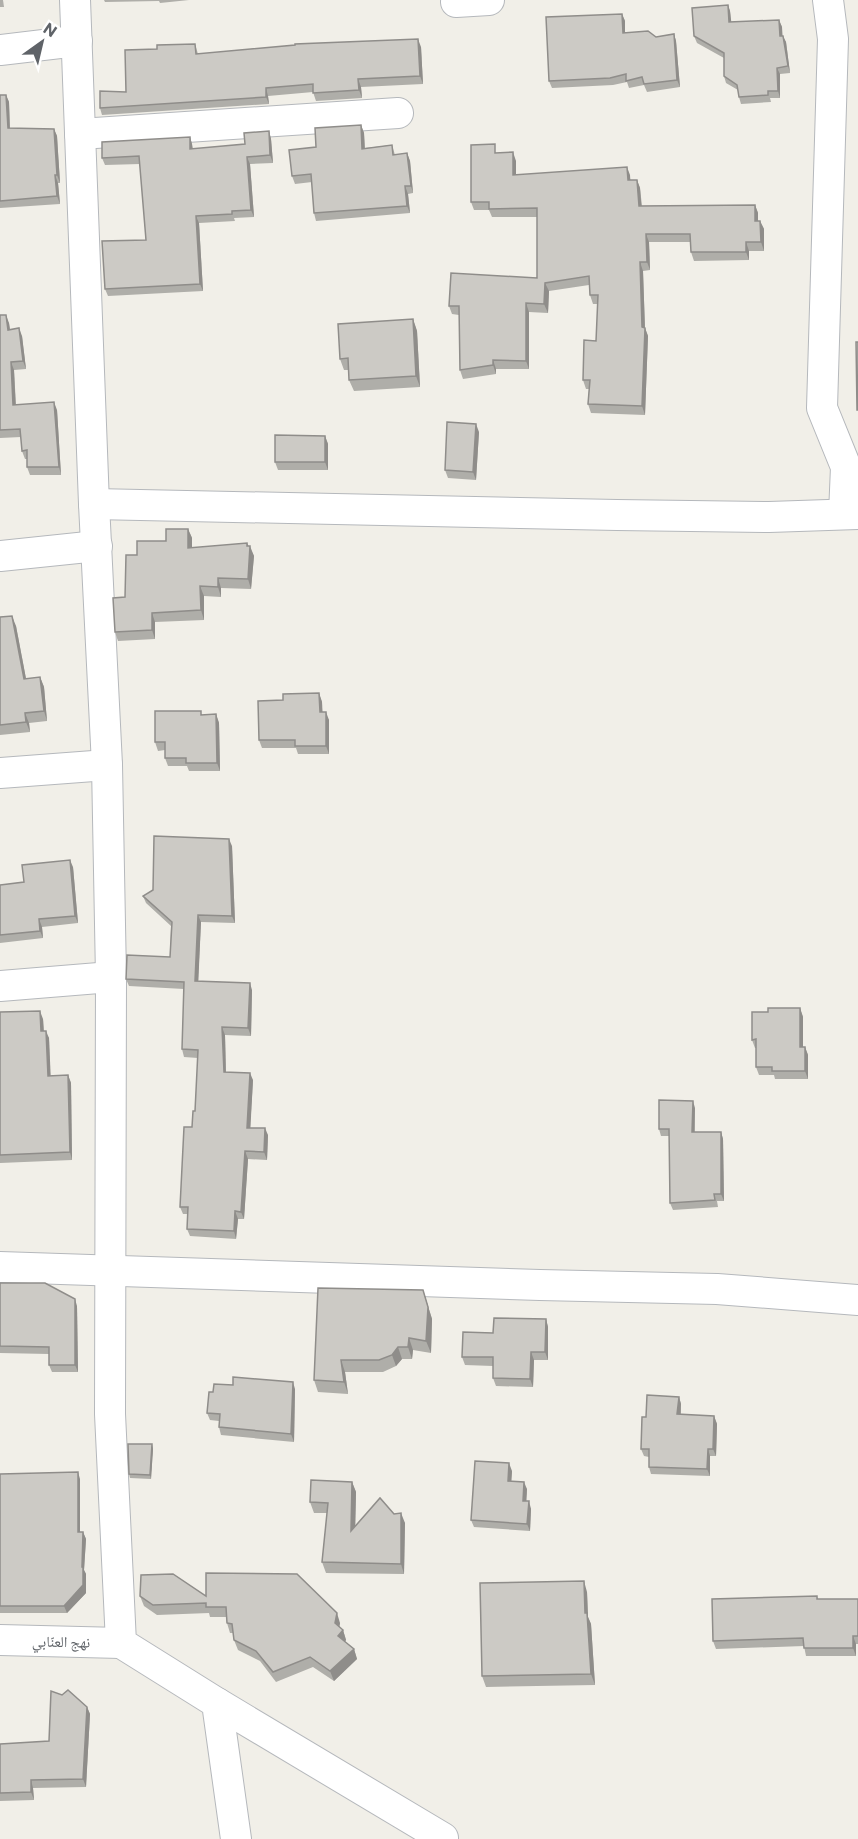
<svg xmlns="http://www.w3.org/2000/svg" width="858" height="1839" viewBox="0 0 858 1839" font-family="Commissioner,'Noto Naskh Arabic',sans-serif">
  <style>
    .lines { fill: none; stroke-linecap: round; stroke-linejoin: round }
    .minor-casing { stroke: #b5b8bc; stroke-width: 32 }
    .minor { stroke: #fff; stroke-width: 30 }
    .wall { fill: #afaea9 }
    .shaded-wall { fill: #8f8d8a }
    .building { fill: #cccac5; stroke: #8f8d8a; stroke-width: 1.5 }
    .labels { text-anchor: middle; stroke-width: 5; stroke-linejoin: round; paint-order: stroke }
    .street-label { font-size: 15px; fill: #5f6368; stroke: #fff }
  </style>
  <rect width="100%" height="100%" fill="#f1efe8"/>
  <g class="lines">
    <defs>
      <g id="minor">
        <polyline points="75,0 94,504 107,765 111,977 110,1414 121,1643 217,1703 236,1839"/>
        <polyline points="828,0 833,39 822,408 846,467 844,514"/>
        <polyline points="456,2 489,0"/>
        <polyline points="0,50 77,41"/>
        <polyline points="80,134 398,113"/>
        <polyline points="94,504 617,515 769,517 858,514"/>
        <polyline points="0,556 97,546"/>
        <polyline points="0,773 107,765"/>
        <polyline points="0,986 111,977"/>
        <polyline points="0,1267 540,1285 717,1289 858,1300"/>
        <polyline points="0,1640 121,1643"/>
        <polyline points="217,1703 443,1838"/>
      </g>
    </defs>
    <!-- minor casing -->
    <use href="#minor" class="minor-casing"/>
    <!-- minor -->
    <use href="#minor" class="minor"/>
  </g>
  <!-- wall -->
  <g class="wall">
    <polygon points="0,0 3,0 4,7 0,7"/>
    <polygon points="104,0 189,0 160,3 159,1 105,2"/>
    <polygon points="728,5 730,11 731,22 779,20 782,27 782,36 786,42 790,73 780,74 780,98 770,98 771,102 741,104 739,97 738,90 726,83 724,76 724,58 697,43 694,36"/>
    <polygon points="622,14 625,21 625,32 656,37 674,34 676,41 680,87 647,92 644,85 629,88 627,82 613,85 552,88 549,81"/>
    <polygon points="195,44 198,54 421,47 423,84 361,87 362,98 316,101 313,92 268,96 269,104 102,115 100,108 126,92 157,49"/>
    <polygon points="0,95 6,95 9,102 10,128 54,129 57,136 60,183 58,183 60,204 0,208"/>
    <polygon points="361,125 364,133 365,148 392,145 395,155 407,153 410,161 413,193 408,194 410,213 316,221 314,213 312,182 295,184 292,176 316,147"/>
    <polygon points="269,131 271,139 273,163 250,164 254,217 234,218 235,221 199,223 203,291 108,296 105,289 146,240 140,164 105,165 102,158 190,137 192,144 193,149 245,144"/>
    <polygon points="498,153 516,161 516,175 630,175 630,180 637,180 640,188 642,206 755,205 758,213 758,221 760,221 764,229 764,251 749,251 749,260 694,261 691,252 691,242 649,242 650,270 643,271 645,328 648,336 645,415 591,413 588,404 589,389 586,389 583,380 596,341 598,304 593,304 590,295 589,285 549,291 548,313 529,312 529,369 496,369 496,374 463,379 460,370 459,315 452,314 449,306 537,278 537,217 492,217 489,210 474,210 471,202"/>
    <polygon points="0,315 9,323 10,330 22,336 26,369 14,370 16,405 57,410 61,475 30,475 27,467 27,459 25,459 22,451 21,437 0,438"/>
    <polygon points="413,319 417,331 420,387 354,391 349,380 349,370 344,370 340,359"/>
    <polygon points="479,432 476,480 448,478 445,470"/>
    <polygon points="325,436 328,444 328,470 278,470 275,462"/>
    <polygon points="188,529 192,538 192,548 247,543 254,556 251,589 221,588 221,597 204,596 204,620 155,622 155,639 118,641 115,632 137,555"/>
    <polygon points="0,617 16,626 26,679 40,677 44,687 47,721 29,723 30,732 0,735"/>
    <polygon points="319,693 322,702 322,712 329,720 329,754 298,754 296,748 262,748 259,740 283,700"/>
    <polygon points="216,714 219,723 220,771 189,771 187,766 168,766 165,758 165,750 158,751 155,742 202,715"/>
    <polygon points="232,846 235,923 201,922 198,981 252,990 251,1036 225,1035 226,1072 253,1080 250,1128 268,1135 267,1160 248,1159 244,1219 238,1219 236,1239 190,1236 187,1229 188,1214 183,1214 180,1207 195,1111 198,1058 184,1057 182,1049 184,989 129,986 126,979 170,957 171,926 146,903 143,896"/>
    <polygon points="73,867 78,923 42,927 43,938 0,943 0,885 24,882"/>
    <polygon points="800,1008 803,1017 803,1047 805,1047 808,1055 808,1079 775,1079 774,1075 759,1075 756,1067 756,1048 755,1048 752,1040 768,1012"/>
    <polygon points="0,1012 43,1019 44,1031 49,1038 50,1076 68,1075 71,1083 72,1160 0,1163"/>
    <polygon points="695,1108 695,1132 721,1132 723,1139 724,1201 717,1201 718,1207 673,1210 670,1203 669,1136 661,1136 659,1129"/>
    <polygon points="0,1283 77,1306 78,1372 52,1372 49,1365 49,1354 0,1353"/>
    <polygon points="423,1290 432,1319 431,1353 413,1350 412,1359 402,1359 396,1366 383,1372 345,1372 348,1394 318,1392 314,1380"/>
    <polygon points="546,1319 548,1327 548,1360 534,1360 533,1387 496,1386 493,1378 493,1366 465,1365 462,1357 493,1333"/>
    <polygon points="295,1389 294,1442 221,1435 219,1427 219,1421 210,1420 207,1413"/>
    <polygon points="679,1397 681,1404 681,1415 714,1416 717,1424 716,1456 710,1456 710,1476 651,1474 649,1467 649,1457 644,1456 641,1449 646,1417"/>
    <polygon points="152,1444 153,1449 151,1479 130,1478 129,1474"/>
    <polygon points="512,1471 511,1481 527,1489 526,1501 531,1509 530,1531 474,1527 471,1520"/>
    <polygon points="0,1474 80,1479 80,1532 83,1532 86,1539 84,1570 86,1574 86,1593 67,1613 0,1613"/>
    <polygon points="352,1482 356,1492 355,1526 394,1514 405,1523 404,1574 326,1573 322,1562 327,1513 314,1513 310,1502"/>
    <polygon points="587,1592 588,1617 591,1624 595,1685 486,1687 482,1676"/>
    <polygon points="140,1596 206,1596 340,1623 339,1628 343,1630 346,1640 345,1642 354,1649 357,1659 334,1681 313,1667 276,1682 260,1661 238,1650 234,1640 233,1633 230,1633 227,1623 226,1617 210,1617 209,1613 157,1615 144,1606"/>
    <polygon points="817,1596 818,1599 858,1599 858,1644 856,1644 856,1656 806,1656 804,1646 716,1649 713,1641"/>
    <polygon points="87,1707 90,1714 86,1787 33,1788 34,1800 0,1801 0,1744 49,1741"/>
  </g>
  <!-- shaded-wall -->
  <g class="shaded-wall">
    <polygon points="728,5 730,11 732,28 729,22"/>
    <polygon points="622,14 625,21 625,40 623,33"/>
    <polygon points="779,20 782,27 783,43 780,36"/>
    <polygon points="674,34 676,41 680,87 677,80"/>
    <polygon points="783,36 786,42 790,73 788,66"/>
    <polygon points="418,39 421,47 423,84 420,76"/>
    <polygon points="777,68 780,74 780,98 778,91"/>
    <polygon points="358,79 361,87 362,98 359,90"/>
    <polygon points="266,88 268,96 269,104 266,97"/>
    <polygon points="6,95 9,102 10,135 8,128"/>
    <polygon points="361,125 364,133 365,156 362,149"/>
    <polygon points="54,129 57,136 60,183 57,175"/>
    <polygon points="269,131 271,139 273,163 270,155"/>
    <polygon points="190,137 192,144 193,157 190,149"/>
    <polygon points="513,152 516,161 516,184 513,175"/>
    <polygon points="407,153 410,161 413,193 411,186"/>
    <polygon points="247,157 250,164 254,217 251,210"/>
    <polygon points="627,167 630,175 631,189 628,180"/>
    <polygon points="55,175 58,183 60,204 57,196"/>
    <polygon points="637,180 640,188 642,214 639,206"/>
    <polygon points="405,186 408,194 410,213 407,206"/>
    <polygon points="755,205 758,213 758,229 755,221"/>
    <polygon points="196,216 199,223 203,291 200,284"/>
    <polygon points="760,221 764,229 764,251 761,242"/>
    <polygon points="646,234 649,242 650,270 647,262"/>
    <polygon points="746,242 749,251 749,260 746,252"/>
    <polygon points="640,262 643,271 645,330 645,328 648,336 645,415 642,406 642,327"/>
    <polygon points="545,283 549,291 548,313 544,304"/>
    <polygon points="526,303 529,312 529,369 526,361"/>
    <polygon points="6,315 9,323 11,338 8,330"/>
    <polygon points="413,319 417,331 420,387 416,376"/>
    <polygon points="19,328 22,336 26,369 23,361"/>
    <polygon points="493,360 496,369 496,374 493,365"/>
    <polygon points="11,362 14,370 16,413 13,405"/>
    <polygon points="54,402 57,410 61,475 59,467"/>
    <polygon points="476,424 479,432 476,480 473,472"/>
    <polygon points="325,436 328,444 328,470 325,462"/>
    <polygon points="188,529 192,538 192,557 188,548"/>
    <polygon points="247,543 250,551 250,546 254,556 251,589 248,579"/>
    <polygon points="218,578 221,588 221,597 218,587"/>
    <polygon points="200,586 204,596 204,620 201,610"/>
    <polygon points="152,613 155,622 155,639 152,630"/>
    <polygon points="12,616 16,626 28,689 24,679"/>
    <polygon points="40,677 44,687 47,721 44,711"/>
    <polygon points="319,693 322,702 323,720 320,712"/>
    <polygon points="326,712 329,720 329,754 326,746"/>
    <polygon points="25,713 29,723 30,732 26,722"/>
    <polygon points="216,714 219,723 220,771 217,763"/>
    <polygon points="229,839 232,846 235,923 232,916"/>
    <polygon points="70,860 73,867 78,923 75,916"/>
    <polygon points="198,915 201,922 198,988 195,981"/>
    <polygon points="39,919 42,927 43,938 40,931"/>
    <polygon points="250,983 252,990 251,1036 248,1028"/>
    <polygon points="800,1008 803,1017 803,1055 800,1047"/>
    <polygon points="40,1011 43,1019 44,1038 41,1031"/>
    <polygon points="222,1027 225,1035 226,1079 224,1072"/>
    <polygon points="46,1031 49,1038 51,1083 48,1076"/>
    <polygon points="805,1047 808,1055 808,1079 805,1071"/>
    <polygon points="250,1073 253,1080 250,1135 247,1128"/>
    <polygon points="68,1075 71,1083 72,1160 70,1152"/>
    <polygon points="693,1101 695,1108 694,1139 692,1132"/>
    <polygon points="265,1128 268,1135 267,1160 264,1152"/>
    <polygon points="721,1132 723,1139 724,1201 721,1194"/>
    <polygon points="245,1151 248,1159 244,1219 241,1212"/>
    <polygon points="235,1211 238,1219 236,1239 234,1231"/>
    <polygon points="423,1290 432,1319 431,1353 426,1341"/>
    <polygon points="75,1299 77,1306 78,1372 75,1365"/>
    <polygon points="546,1319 548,1327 548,1360 545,1352"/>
    <polygon points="409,1338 413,1350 412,1359 408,1347"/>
    <polygon points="398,1347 402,1359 396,1366 392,1355"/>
    <polygon points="531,1352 534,1360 533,1387 530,1379"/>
    <polygon points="341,1360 345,1372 348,1394 344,1382"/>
    <polygon points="293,1382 295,1389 294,1442 291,1434"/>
    <polygon points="679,1397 681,1404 680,1422 677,1414"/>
    <polygon points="714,1416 717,1424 716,1456 713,1449"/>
    <polygon points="152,1444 153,1449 151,1479 150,1475"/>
    <polygon points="708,1449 710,1456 710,1476 707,1469"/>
    <polygon points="509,1463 512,1471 511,1488 508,1481"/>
    <polygon points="78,1472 80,1479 80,1539 78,1532"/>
    <polygon points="352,1482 356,1492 355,1541 351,1531"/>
    <polygon points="524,1482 527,1489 526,1508 523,1501"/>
    <polygon points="529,1501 531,1509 530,1531 527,1524"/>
    <polygon points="401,1513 405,1523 404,1574 401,1564"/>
    <polygon points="83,1532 86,1539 84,1570 86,1574 86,1593 67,1613 64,1606 82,1567"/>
    <polygon points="584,1581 587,1592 588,1617 591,1624 595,1685 591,1674 585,1613"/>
    <polygon points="337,1613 340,1623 338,1633 335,1623"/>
    <polygon points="343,1630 346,1640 341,1646 338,1636"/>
    <polygon points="853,1636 856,1644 856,1656 853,1648"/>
    <polygon points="354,1649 357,1659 334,1681 330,1671"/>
    <polygon points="87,1707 90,1714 86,1787 83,1779"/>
    <polygon points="31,1780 33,1788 34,1800 31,1792"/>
  </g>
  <!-- building -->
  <g class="building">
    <polygon points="728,5 729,22 779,20 780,36 783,36 788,66 777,68 778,91 768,91 768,95 739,97 737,85 724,76 724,53 694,36 692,8"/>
    <polygon points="622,14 623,33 648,31 656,37 674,34 677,80 644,84 642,77 626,81 626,74 610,78 549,81 546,17"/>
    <polygon points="418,39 420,76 358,79 359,90 313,93 313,84 266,88 266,97 100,108 100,91 126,92 125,50 157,49 157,45 195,44 196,54 295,45 295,44"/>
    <polygon points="0,95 6,95 8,128 54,129 57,175 55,175 57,196 0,201"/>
    <polygon points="361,125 362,149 392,145 393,155 407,153 411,186 405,186 407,206 314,213 311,174 292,176 289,150 316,147 315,128"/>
    <polygon points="269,131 270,155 247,157 251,210 232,211 232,214 196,216 200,284 105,289 102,241 146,240 139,156 102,158 102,142 190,137 190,149 245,144 244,133"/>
    <polygon points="495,144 495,153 513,152 513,175 627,167 628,180 637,180 639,206 755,205 755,221 760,221 761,242 746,242 746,252 691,252 690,234 646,234 647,262 640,262 642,327 645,328 642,406 588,404 590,380 583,380 584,340 596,341 598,295 590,295 589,276 545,283 544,304 526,303 526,361 493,360 493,365 460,370 459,306 449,306 451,273 537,278 537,208 489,209 489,202 471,202 471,145"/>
    <polygon points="0,315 6,315 8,330 19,328 23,361 11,362 13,405 54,402 59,467 27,467 27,450 22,451 20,429 0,430"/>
    <polygon points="413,319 416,376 349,380 348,358 340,359 338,324"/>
    <polygon points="856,342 858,342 858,410 857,410"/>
    <polygon points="447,422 476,424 473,472 445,470"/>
    <polygon points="275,435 325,436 325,462 275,462"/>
    <polygon points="166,529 188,529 188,548 247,543 247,546 250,546 248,579 218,578 218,587 200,586 201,610 152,613 152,630 115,632 113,598 125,597 126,555 137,555 137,541 166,541"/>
    <polygon points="12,616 24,679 40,677 44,711 25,713 26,722 0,725 0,617"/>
    <polygon points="319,693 320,712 326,712 326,746 295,746 295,740 259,740 258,701 283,700 283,694"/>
    <polygon points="155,711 201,711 201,715 216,714 217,763 186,763 186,758 165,758 165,742 155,742"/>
    <polygon points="154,836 229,839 232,916 198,915 195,981 250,983 248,1028 222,1027 224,1072 250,1073 247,1128 265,1128 264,1152 245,1151 241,1212 235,1211 234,1231 187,1229 188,1207 180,1207 184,1127 192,1127 193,1111 195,1111 198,1050 182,1049 184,982 126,979 127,955 170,957 172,922 143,896 153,890"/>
    <polygon points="70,860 75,916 39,919 40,931 0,935 0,885 24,882 22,865"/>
    <polygon points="768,1008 800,1008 800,1047 805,1047 805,1071 772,1071 772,1067 756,1067 756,1039 752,1040 752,1012 768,1012"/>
    <polygon points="40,1011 41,1031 46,1031 48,1076 68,1075 70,1152 0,1155 0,1012"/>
    <polygon points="659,1100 693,1101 692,1132 721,1132 721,1194 714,1194 715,1200 670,1203 669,1129 659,1129"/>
    <polygon points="0,1283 45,1283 75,1299 75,1365 49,1365 49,1347 0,1346"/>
    <polygon points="318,1288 423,1290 428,1307 426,1341 409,1338 408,1347 398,1347 392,1355 379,1360 341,1360 344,1382 314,1380"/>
    <polygon points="494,1318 546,1319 545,1352 531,1352 530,1379 493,1378 493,1357 462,1357 463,1332 493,1333"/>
    <polygon points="233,1377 293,1382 291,1434 219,1427 220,1414 207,1413 209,1392 213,1392 214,1384 233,1385"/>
    <polygon points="647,1395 679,1397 677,1414 714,1416 713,1449 708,1449 707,1469 649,1467 649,1449 641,1449 642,1417 646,1417"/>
    <polygon points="128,1444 152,1444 150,1475 129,1474"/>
    <polygon points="475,1461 509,1463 508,1481 524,1482 523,1501 529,1501 527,1524 471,1520"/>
    <polygon points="78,1472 78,1532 83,1532 82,1567 83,1567 83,1585 64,1606 0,1606 0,1474"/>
    <polygon points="311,1480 352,1482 351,1531 380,1498 394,1514 401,1513 401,1564 322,1562 328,1503 310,1502"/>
    <polygon points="206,1573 297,1574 337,1613 335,1623 343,1630 338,1636 354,1649 330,1671 310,1657 273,1672 256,1651 234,1640 232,1624 227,1623 226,1607 206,1607 206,1603 153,1605 140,1596 141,1575 173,1574 206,1596"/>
    <polygon points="584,1581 585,1613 587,1613 591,1674 482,1676 480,1583"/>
    <polygon points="817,1596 817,1599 858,1599 858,1636 853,1636 853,1648 804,1648 803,1638 713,1641 712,1599"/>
    <polygon points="68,1690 87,1707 83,1779 31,1780 31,1792 0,1793 0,1744 49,1741 51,1691 62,1695"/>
  </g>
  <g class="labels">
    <!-- street labels -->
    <g class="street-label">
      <text transform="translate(61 1642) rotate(1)" y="5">نهج العنّابي</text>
    </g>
  </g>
  <!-- north arrow -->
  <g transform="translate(42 42) rotate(34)" stroke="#ffffff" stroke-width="4.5" paint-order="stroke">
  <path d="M0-4.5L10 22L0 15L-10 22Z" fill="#5f6368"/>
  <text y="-9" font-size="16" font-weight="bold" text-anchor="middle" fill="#5f6368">N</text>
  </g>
</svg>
